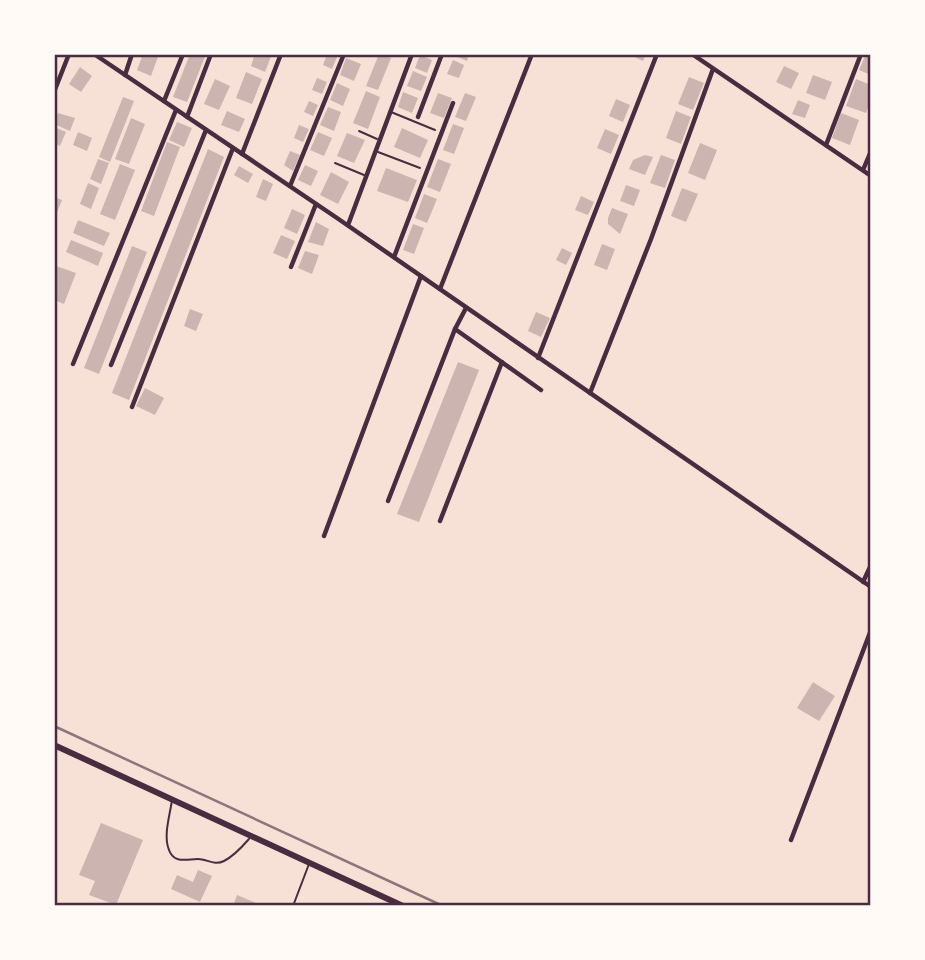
<svg xmlns="http://www.w3.org/2000/svg" width="925" height="960" viewBox="0 0 925 960" font-family="Barlow,sans-serif">
  <style>
    .building { fill: #ccb4b1 }
    .lines { fill: none; stroke-linecap: round; stroke-linejoin: round }
    .service { stroke: #4a2c40; stroke-width: 2 }
    .minor { stroke: #4a2c40; stroke-width: 4.5 }
    .primary { stroke: #4a2c40; stroke-width: 6 }
    .rail { stroke: #8f747c; stroke-width: 2.5 }
    .neatline { fill: none; stroke: #4a2c40; stroke-width: 2.5 }
  </style>
  <rect width="100%" height="100%" fill="#f7e1d7"/>
  <!-- building -->
  <g class="building">
    <polygon points="143,54 159,54 151,76 137,70"/>
    <polygon points="190,54 206,54 187,102 173,97"/>
    <polygon points="255,54 272,54 265,72 251,66"/>
    <polygon points="327,54 337,57 332,69 323,65"/>
    <polygon points="379,54 391,58 378,90 366,86"/>
    <polygon points="450,54 469,54 467,61"/>
    <polygon points="628,54 646,54 643,61"/>
    <polygon points="866,54 871,54 871,75 859,70"/>
    <polygon points="420,55 432,60 427,73 415,68"/>
    <polygon points="346,58 361,64 354,81 340,75"/>
    <polygon points="453,60 464,65 459,78 447,74"/>
    <polygon points="784,66 799,73 791,89 776,82"/>
    <polygon points="80,67 92,76 81,92 69,84"/>
    <polygon points="413,71 427,77 421,91 407,86"/>
    <polygon points="246,72 262,79 252,104 236,98"/>
    <polygon points="813,75 832,82 825,100 806,93"/>
    <polygon points="689,77 704,83 693,110 678,104"/>
    <polygon points="317,78 327,82 322,94 312,90"/>
    <polygon points="215,79 230,86 219,110 204,104"/>
    <polygon points="856,79 871,85 871,100 866,113 846,106"/>
    <polygon points="337,83 350,89 343,106 330,100"/>
    <polygon points="366,91 380,97 368,129 353,123"/>
    <polygon points="403,92 418,98 412,113 398,107"/>
    <polygon points="438,93 452,98 444,118 430,113"/>
    <polygon points="465,93 476,97 466,121 455,117"/>
    <polygon points="123,97 134,101 110,162 99,157"/>
    <polygon points="616,99 630,105 623,122 609,116"/>
    <polygon points="798,100 810,105 805,118 792,114"/>
    <polygon points="309,101 318,105 313,116 304,112"/>
    <polygon points="328,107 341,112 334,131 320,125"/>
    <polygon points="227,111 245,119 239,132 221,125"/>
    <polygon points="676,111 691,117 681,144 666,138"/>
    <polygon points="58,113 75,118 70,131 54,124"/>
    <polygon points="841,113 859,120 850,145 832,138"/>
    <polygon points="131,118 145,124 129,164 115,159"/>
    <polygon points="177,122 192,128 184,147 169,140"/>
    <polygon points="453,124 464,128 454,154 443,150"/>
    <polygon points="299,125 309,129 303,142 294,138"/>
    <polygon points="54,127 66,132 60,146 54,143"/>
    <polygon points="402,128 428,140 420,158 394,147"/>
    <polygon points="605,129 619,135 611,154 597,148"/>
    <polygon points="78,132 92,138 87,151 73,145"/>
    <polygon points="318,132 332,138 324,156 310,150"/>
    <polygon points="347,133 365,140 354,163 337,156"/>
    <polygon points="167,142 180,147 154,216 141,211"/>
    <polygon points="700,143 717,150 705,180 688,173"/>
    <polygon points="208,149 224,157 129,400 112,393"/>
    <polygon points="290,151 300,155 293,171 284,165"/>
    <polygon points="645,155 653,157 645,175 629,169 633,160"/>
    <polygon points="661,155 675,160 665,188 650,183"/>
    <polygon points="98,159 109,163 101,184 90,179"/>
    <polygon points="438,159 451,164 440,192 427,187"/>
    <polygon points="120,164 135,170 115,220 100,214"/>
    <polygon points="305,165 318,171 311,186 298,180"/>
    <polygon points="239,166 253,174 248,183 234,175"/>
    <polygon points="386,168 417,180 408,202 377,191"/>
    <polygon points="331,172 349,182 338,204 320,195"/>
    <polygon points="263,179 273,184 266,201 256,197"/>
    <polygon points="88,183 99,188 91,209 80,204"/>
    <polygon points="626,185 640,190 634,206 620,201"/>
    <polygon points="682,188 698,194 686,222 671,216"/>
    <polygon points="424,194 437,199 427,223 415,218"/>
    <polygon points="581,196 594,202 588,215 575,210"/>
    <polygon points="54,197 62,200 56,215 54,215"/>
    <polygon points="612,208 628,214 620,234 608,224 608,218"/>
    <polygon points="292,209 305,215 297,234 284,228"/>
    <polygon points="78,220 110,233 104,246 73,233"/>
    <polygon points="316,222 329,229 323,246 308,242"/>
    <polygon points="413,224 424,228 414,254 403,250"/>
    <polygon points="281,235 295,241 287,259 273,253"/>
    <polygon points="71,240 103,253 98,266 66,252"/>
    <polygon points="602,244 615,249 607,270 594,265"/>
    <polygon points="132,246 147,252 99,374 84,368"/>
    <polygon points="562,248 572,253 566,265 556,260"/>
    <polygon points="305,251 319,255 312,274 298,268"/>
    <polygon points="56,266 76,273 64,304 54,300 54,271"/>
    <polygon points="190,309 203,314 196,331 184,326"/>
    <polygon points="536,312 550,318 541,337 528,331"/>
    <polygon points="458,362 479,370 419,522 397,514"/>
    <polygon points="145,388 164,398 155,415 136,406"/>
    <polygon points="813,682 835,696 819,721 797,708"/>
    <polygon points="101,823 143,840 116,905 89,895 95,881 79,875"/>
    <polygon points="198,870 212,876 200,902 171,889 177,875 193,882"/>
    <polygon points="237,895 263,906 233,906"/>
  </g>
  <g class="lines">
    <!-- service -->
    <g class="service">
      <polyline points="391,112 435,130"/>
      <polyline points="359,131 377,139"/>
      <polyline points="378,152 420,168"/>
      <polyline points="335,163 364,175"/>
      <path d="M172 800C170 815 163 836 169 850 174 864 187 859 198 859 207 859 214 866 224 861 234 856 242 847 249 839"/>
      <polyline points="293,906 309,864"/>
    </g>
    <!-- minor -->
    <g class="minor">
      <polyline points="94,54 337,218 871,587"/>
      <polyline points="692,54 871,176"/>
      <polyline points="125,75 132,54"/>
      <polyline points="54,92 69,54"/>
      <polyline points="164,101 183,54"/>
      <polyline points="187,117 211,54"/>
      <polyline points="418,117 442,54"/>
      <polyline points="826,145 861,54"/>
      <polyline points="242,154 281,54"/>
      <polyline points="863,170 871,151"/>
      <polyline points="290,186 344,54"/>
      <polyline points="348,225 412,54"/>
      <polyline points="394,257 453,103"/>
      <polyline points="291,267 316,204"/>
      <polyline points="440,289 532,54"/>
      <polyline points="455,329 541,390"/>
      <polyline points="538,358 657,54"/>
      <polyline points="73,364 176,110"/>
      <polyline points="111,365 206,130"/>
      <polyline points="590,393 651,239 713,69"/>
      <polyline points="132,407 233,148"/>
      <polyline points="388,501 455,329 466,308"/>
      <polyline points="440,521 502,362"/>
      <polyline points="324,536 421,276"/>
      <polyline points="863,582 871,565"/>
      <polyline points="791,840 871,630"/>
    </g>
    <!-- primary -->
    <polyline class="primary" points="54,745 403,906"/>
    <!-- rail -->
    <polyline class="rail" points="54,726 443,906"/>
  </g>
  <!-- border -->
  <rect width="925" height="960" fill="none" stroke="#fffaf5" stroke-width="112"/>
  <rect x="56" y="56" width="813" height="848" class="neatline"/>
</svg>
